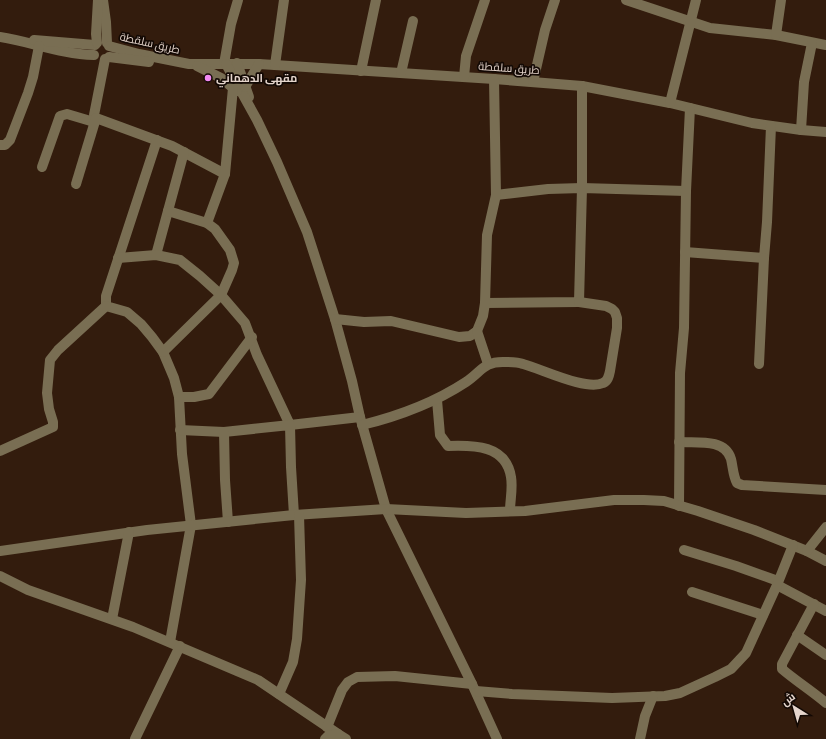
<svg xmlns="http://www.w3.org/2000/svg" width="826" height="739" viewBox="0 0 826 739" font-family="Bitter,Cairo,serif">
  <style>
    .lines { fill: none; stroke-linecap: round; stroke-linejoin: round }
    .minor { stroke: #796e53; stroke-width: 10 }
    .poi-dot { fill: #f28af3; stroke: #130904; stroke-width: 1.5 }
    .labels { text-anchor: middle; stroke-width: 3.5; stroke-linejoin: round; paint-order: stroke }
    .street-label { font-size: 11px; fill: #e5d5cc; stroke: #130904 }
    .poi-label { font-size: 11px; font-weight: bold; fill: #e5d5cc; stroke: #130904; text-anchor: start }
  </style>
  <rect width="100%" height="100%" fill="#331c0d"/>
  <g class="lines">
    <!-- minor -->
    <g class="minor">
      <polyline points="103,0 106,22 107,43"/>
      <polyline points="626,0 710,28 776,35 826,45"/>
      <polyline points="776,35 781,0"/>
      <path d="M0 37C32 42 61 54 94 55"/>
      <polyline points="34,40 95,45"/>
      <polyline points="97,43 96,34 98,0"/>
      <polyline points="109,46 139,54 189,64 259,64 494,79 582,86 670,103 752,123 801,130 826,132"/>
      <polyline points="109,57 149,62"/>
      <polyline points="105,59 95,110 94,115 96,118 172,146 225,174"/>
      <polyline points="237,63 249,97"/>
      <polyline points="224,64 231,24 238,0"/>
      <polyline points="226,64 257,120 277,162 307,232 335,319 352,381 360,417 386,509 472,684 497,739"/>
      <polyline points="275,65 284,0"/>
      <polyline points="197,66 221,78 237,91"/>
      <polyline points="361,71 376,0"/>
      <polyline points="401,73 413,21"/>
      <polyline points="464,77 466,56 485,0"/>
      <polyline points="533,82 545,30 555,0"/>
      <polyline points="245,87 259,64"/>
      <polyline points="670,103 696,0"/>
      <polyline points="801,130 804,82 812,43"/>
      <polyline points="157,140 106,296 106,306 127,312 141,324 152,337 163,352 174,378 179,397 182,454 191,525 170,642"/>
      <polyline points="0,145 5,145 10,140 28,93 33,77 39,46"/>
      <polyline points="42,167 60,116 67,114 94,122"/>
      <polyline points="76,184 96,118"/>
      <polyline points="496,195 548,189 582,188 686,191"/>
      <polyline points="207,223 225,174 233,88"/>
      <polyline points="685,252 764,258 767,222 771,126"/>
      <polyline points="156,255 184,152"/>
      <polyline points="118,258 156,255 180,260 200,276 221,295 245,323 257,355 290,425 360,417"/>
      <polyline points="485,303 579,302 582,188 582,86"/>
      <polyline points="335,319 364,322 391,321 459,337 470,336 477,331 483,316 485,303 487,235 496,195 494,79"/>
      <polyline points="477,331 488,364"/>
      <polyline points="163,352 221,295 232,270 234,263 230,250 215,229 207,223 168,211"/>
      <polyline points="759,364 764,258"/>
      <polyline points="179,397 194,397 209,394 252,337"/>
      <path d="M437 400 440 435 448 446C474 445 506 445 511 477 513 488 510 500 510 511"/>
      <path d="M362 425C399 416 434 403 466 382 481 372 484 361 505 362 511 362 518 362 523 364 542 369 586 391 603 383 608 381 609 376 610 371L617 328V318L615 312 612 309 606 306 579 302"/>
      <polyline points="180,430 224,432 290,425 291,467 294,515"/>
      <polyline points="224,432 225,480 228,522"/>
      <path d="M679 442C696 443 725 438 731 459 733 467 733 476 737 483L742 485 826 490"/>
      <polyline points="0,451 53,427 53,422 49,409 47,393 50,360 58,350 106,306"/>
      <polyline points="679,506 680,373 684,328 686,191 690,108"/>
      <polyline points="684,550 736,566 778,581"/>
      <polyline points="0,551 147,530 294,515 386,509 466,513 525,511 614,500 644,500 664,501 698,511 754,530 807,551 826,561"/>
      <polyline points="807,551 826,527"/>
      <polyline points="0,576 28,590 133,627 258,680 338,734"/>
      <polyline points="777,585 826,611"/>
      <polyline points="692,592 763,615"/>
      <path d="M814 604 782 664V669C796 681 812 691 826 703"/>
      <polyline points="112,619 129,532"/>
      <polyline points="797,635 826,655"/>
      <polyline points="476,691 512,694 612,698 665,696 680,693 715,677 731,669 746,653 777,585 793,545"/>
      <polyline points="279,694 293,662 297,639 301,580 299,515"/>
      <polyline points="327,727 342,690 348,682 357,677 395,676 472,684"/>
      <polyline points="135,739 180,646"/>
      <polyline points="325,739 328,736 338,734 346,739"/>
      <polyline points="640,739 645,716 653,696"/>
    </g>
  </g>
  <!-- markers -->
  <circle class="poi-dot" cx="208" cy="78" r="4"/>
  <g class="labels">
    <!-- street labels -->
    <g class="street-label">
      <text transform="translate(150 43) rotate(13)" y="4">طريق سلقطة</text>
      <text transform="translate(509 68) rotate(4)" y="4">طريق سلقطة</text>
    </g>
    <!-- poi labels -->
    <g class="poi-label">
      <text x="216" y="82">مقهى الدهماني</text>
    </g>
  </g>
  <!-- north arrow -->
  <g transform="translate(794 707) rotate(323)" stroke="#130904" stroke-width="3" paint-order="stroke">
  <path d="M0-3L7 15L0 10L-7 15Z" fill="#e5d5cc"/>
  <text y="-6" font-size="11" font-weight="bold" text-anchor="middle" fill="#e5d5cc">ش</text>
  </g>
</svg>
